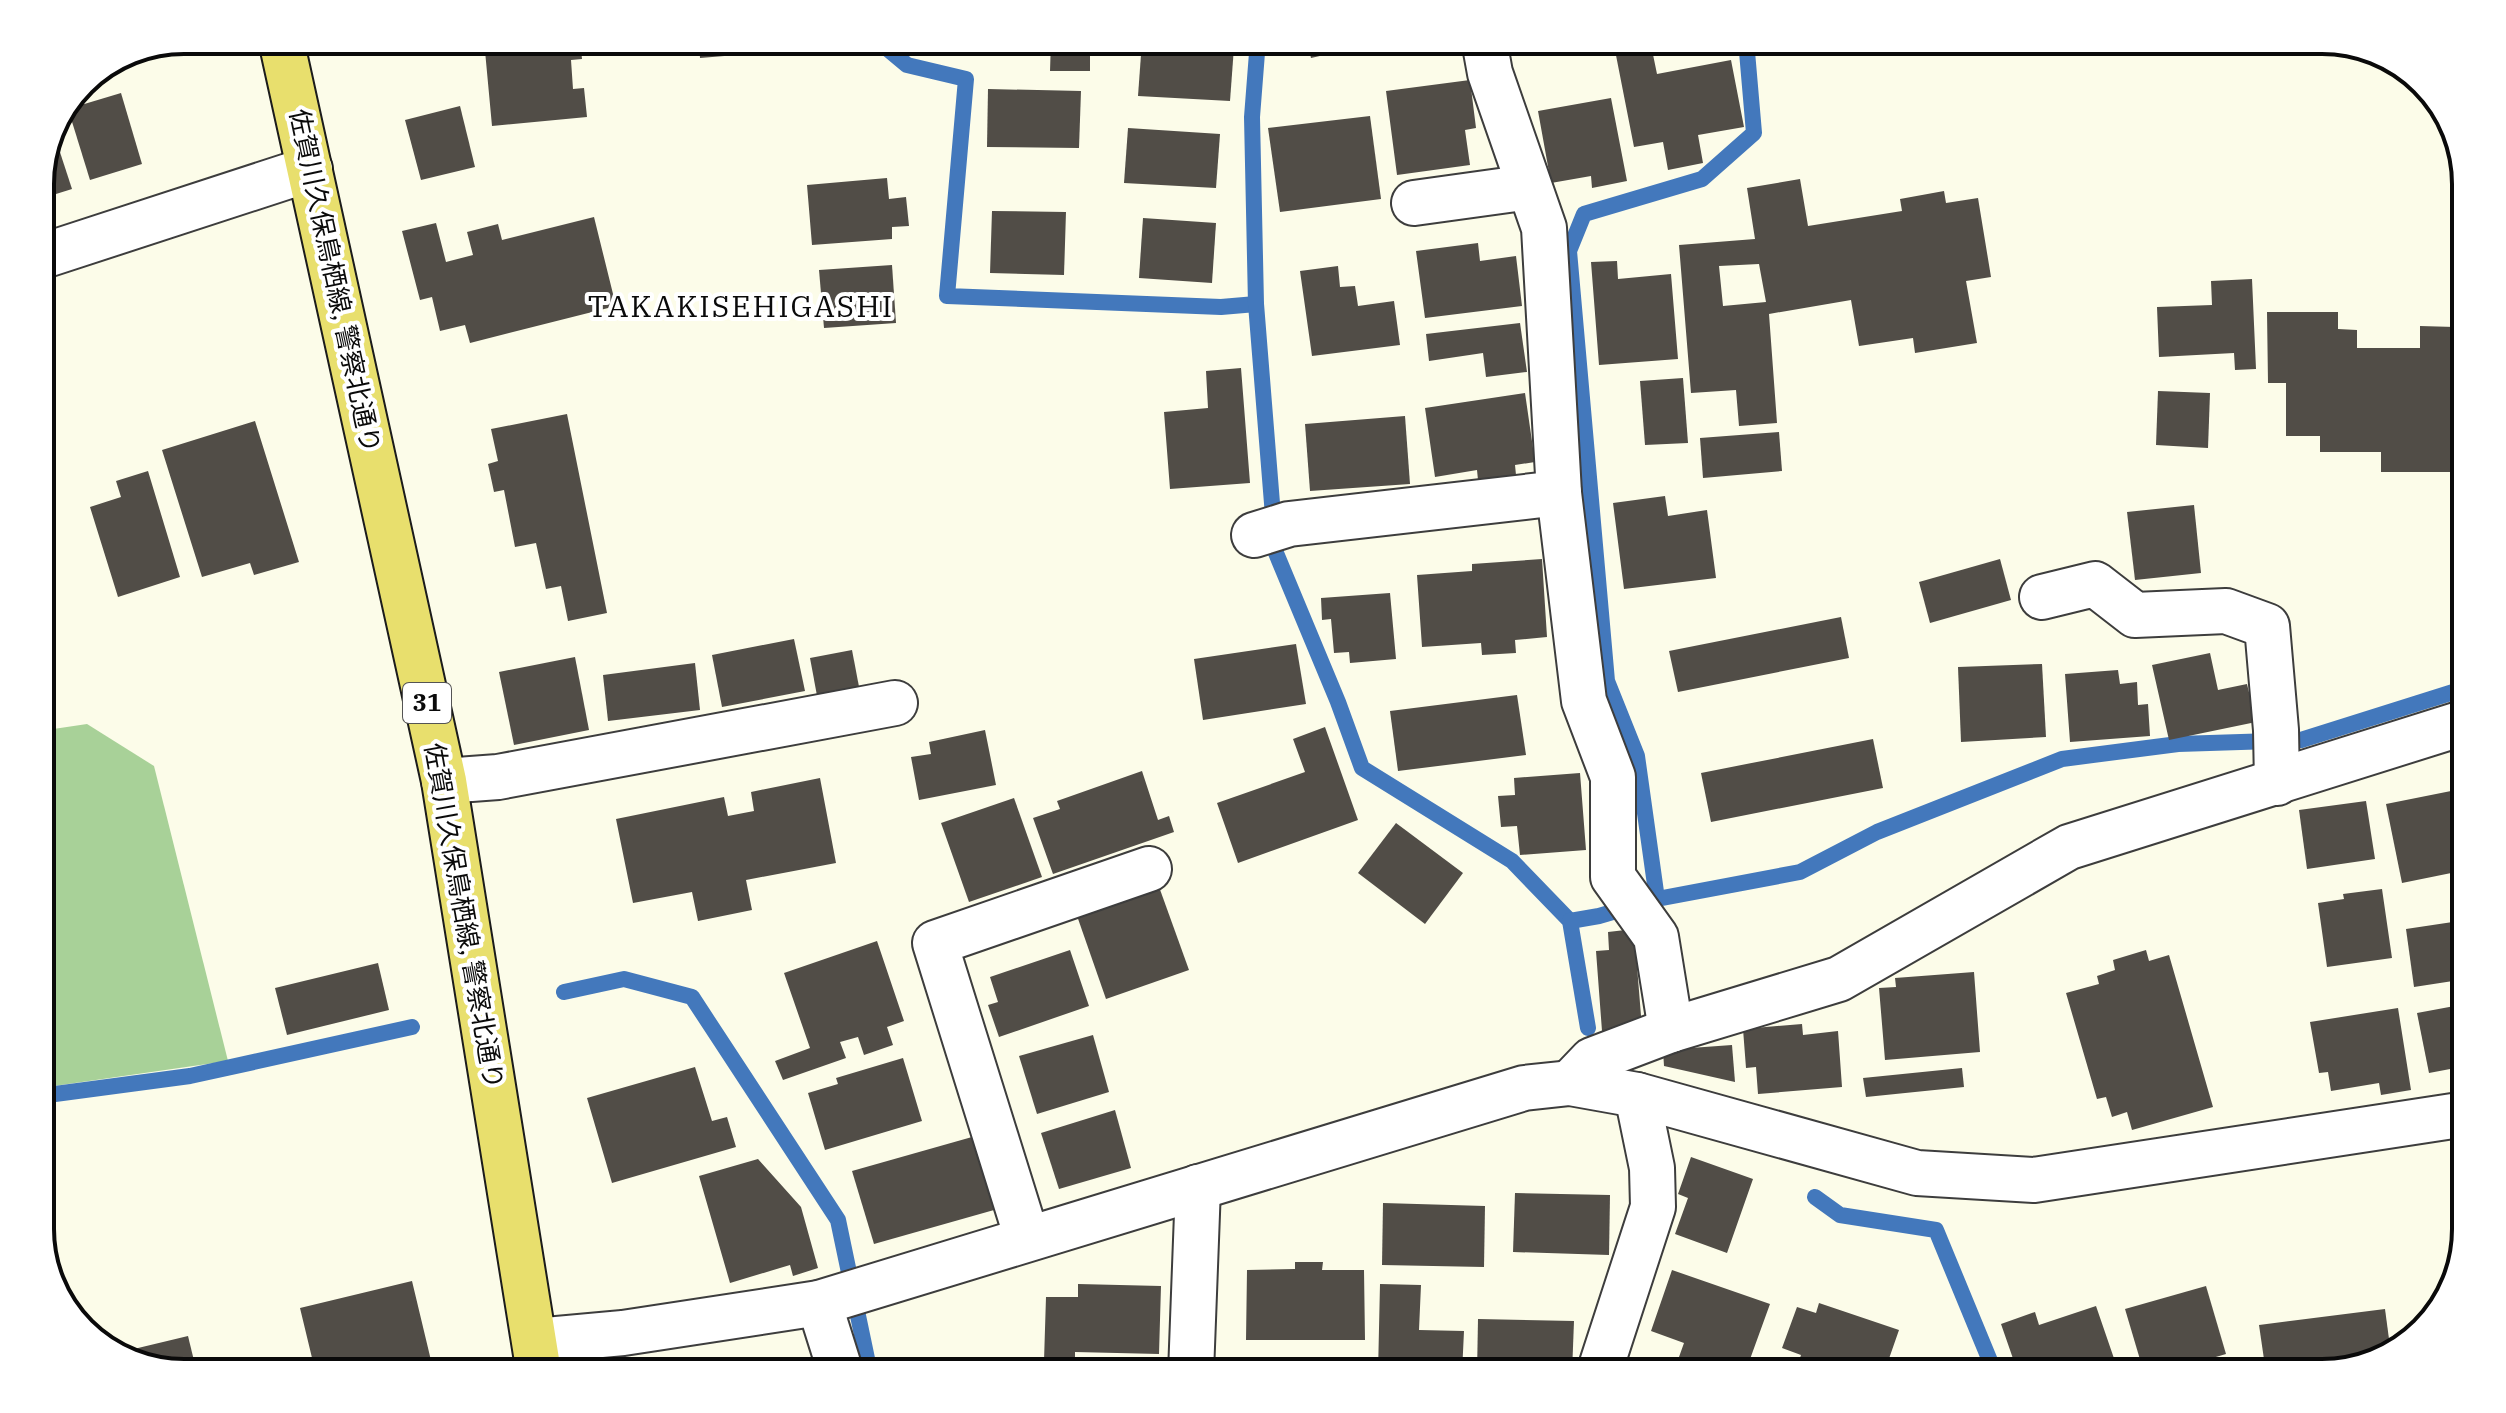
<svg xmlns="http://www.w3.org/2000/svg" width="2506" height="1413" viewBox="0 0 2506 1413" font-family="'IBM Plex Serif','Noto Sans JP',serif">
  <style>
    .forest { fill: #a8d198 }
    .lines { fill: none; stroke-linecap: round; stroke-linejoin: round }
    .stream { stroke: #4378bc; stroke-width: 16 }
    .building { fill: #514d47; fill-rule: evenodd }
    .minor-casing { stroke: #3d3d3d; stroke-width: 48 }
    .primary-casing { stroke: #1b1b1b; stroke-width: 48 }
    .minor { stroke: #fff; stroke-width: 44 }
    .primary { stroke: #e8df6d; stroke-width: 44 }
    .labels { text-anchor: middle; stroke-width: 8; stroke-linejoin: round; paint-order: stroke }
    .shield { fill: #fff; stroke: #545454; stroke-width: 2 }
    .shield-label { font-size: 24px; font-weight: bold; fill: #0a0a0a }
    .street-label { font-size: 26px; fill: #0a0a0a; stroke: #fff }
    .quarter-label { font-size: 30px; letter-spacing: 2px; fill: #0a0a0a; stroke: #fff }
    .rim { fill: none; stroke: #0a0a0a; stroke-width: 4 }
  </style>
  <rect width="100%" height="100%" fill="#fcfce9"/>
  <!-- forest -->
  <polygon class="forest" points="87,724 154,766 228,1061 40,1088 40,731"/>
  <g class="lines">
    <!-- stream -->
    <g class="stream">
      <polyline points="877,40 907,65 966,79 947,296 1221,307 1256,304"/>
      <polyline points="1258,40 1252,117 1256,304 1276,553 1338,702 1362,768 1512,861 1570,921 1588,1028"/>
      <polyline points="1657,899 1637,756 1607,681 1569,251 1584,214 1702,179 1754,133 1746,40"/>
      <polyline points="1570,921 1599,916 1657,899 1800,872 1877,832 2062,759 2178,744 2301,740 2466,688"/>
      <polyline points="564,992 624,979 692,997 838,1220 870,1373"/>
      <polyline points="40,1096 190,1076 412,1027"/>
      <polyline points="1815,1197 1840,1215 1936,1230 1995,1373"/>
    </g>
  </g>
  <!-- building -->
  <g class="building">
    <polygon points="484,40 580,40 582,59 571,60 573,89 584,88 587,117 492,126"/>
    <polygon points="699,40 823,40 824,48 700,58"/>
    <polygon points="965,40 995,40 980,55"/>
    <polygon points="1051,40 1090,40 1090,71 1050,71"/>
    <polygon points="1307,40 1385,40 1385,41 1311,58"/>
    <polygon points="1613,40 1650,40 1657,74 1731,60 1744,127 1698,135 1703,163 1668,170 1663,142 1634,147"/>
    <polygon points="2125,40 2160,40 2162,47 2127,52"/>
    <polygon points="1142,41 1234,47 1230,101 1138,96"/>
    <polygon points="137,49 140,61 95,75 130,51"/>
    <polygon points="1470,80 1476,128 1465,130 1470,165 1397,175 1386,91"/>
    <polygon points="988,89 1081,91 1079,148 987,147"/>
    <polygon points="121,93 142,164 90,180 69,112 71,108"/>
    <polygon points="1611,98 1627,181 1592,188 1591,176 1551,183 1538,111"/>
    <polygon points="460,106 475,167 421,180 405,120"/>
    <polygon points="1370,116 1381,199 1280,212 1268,128"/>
    <polygon points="1128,128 1220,134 1216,188 1124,183"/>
    <polygon points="56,140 72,189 40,199 40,176"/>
    <polygon points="887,178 889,199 906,197 909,226 892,227 892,239 812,245 807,185"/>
    <path d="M1800 179 1808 226 1902 211 1900 199 1944 191 1946 203 1978 198 1991 277 1966 281 1977 343 1915 353 1913 338 1859 346 1851 300 1769 314 1777 423 1739 426 1736 390 1691 393 1679 245 1755 239 1747 188ZM1759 264 1766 302 1723 306 1719 266Z"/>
    <polygon points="992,211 1066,212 1064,275 990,273"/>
    <polygon points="594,217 616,306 470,343 465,325 440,331 432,297 420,300 402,231 436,223 446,262 473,255 467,232 498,224 502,240"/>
    <polygon points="1143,218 1216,223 1212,283 1139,278"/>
    <polygon points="1478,243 1480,261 1516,256 1522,306 1425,318 1416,251"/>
    <polygon points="1617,261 1618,279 1671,274 1678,359 1599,365 1591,262"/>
    <polygon points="892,265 896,323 824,328 819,270"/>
    <polygon points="1338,266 1340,287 1355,286 1358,306 1394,301 1400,345 1312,356 1300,271"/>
    <polygon points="2252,279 2256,369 2235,370 2234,353 2159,357 2157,307 2212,305 2211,281"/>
    <polygon points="2267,312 2338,312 2338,329 2357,330 2357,348 2420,348 2420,326 2455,327 2455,348 2466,348 2466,472 2381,472 2381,452 2320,452 2320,436 2286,436 2286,383 2268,383"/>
    <polygon points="1520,323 1527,372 1486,377 1483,353 1429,361 1426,334"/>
    <polygon points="1241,368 1250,483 1170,489 1164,412 1208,408 1206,371"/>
    <polygon points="1683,378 1688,443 1645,445 1640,381"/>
    <polygon points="2158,391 2210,393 2208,448 2156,445"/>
    <polygon points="1525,393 1535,462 1515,465 1516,475 1478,480 1477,470 1435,477 1425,408"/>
    <polygon points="567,414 607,613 568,621 561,586 546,589 536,543 515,547 504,490 494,492 488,464 498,461 491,429"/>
    <polygon points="1405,416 1410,484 1310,491 1305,424"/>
    <polygon points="255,421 299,562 254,575 250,563 202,577 162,450"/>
    <polygon points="1779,432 1782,471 1703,478 1700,438"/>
    <polygon points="148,471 180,577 118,597 90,507 121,497 116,481"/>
    <polygon points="1665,496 1668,516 1707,510 1716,578 1624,589 1613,503"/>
    <polygon points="2194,505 2201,573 2135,580 2127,512"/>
    <polygon points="1542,559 1547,637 1515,640 1516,653 1482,655 1481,643 1422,647 1417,575 1472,571 1472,564"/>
    <polygon points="2000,559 2011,600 1930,623 1919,582"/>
    <polygon points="1390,593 1396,659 1350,663 1349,652 1334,653 1331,619 1322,620 1321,598"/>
    <polygon points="1841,617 1849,658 1678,692 1669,651"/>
    <polygon points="794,639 805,691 722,707 712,655"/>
    <polygon points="1296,644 1306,704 1203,720 1194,659"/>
    <polygon points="852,650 860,692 818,701 810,658"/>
    <polygon points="2210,653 2218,690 2247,684 2256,722 2169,740 2152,665"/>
    <polygon points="575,657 589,730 514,745 499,672"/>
    <polygon points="695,663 700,710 608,721 603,675"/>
    <polygon points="2042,664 2046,737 1961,742 1958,667"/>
    <polygon points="2118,670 2120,684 2137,682 2138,705 2148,704 2150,736 2070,742 2065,674"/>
    <polygon points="1517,695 1526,755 1398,771 1390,711"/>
    <polygon points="1325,727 1358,820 1238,863 1217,803 1305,772 1293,739"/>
    <polygon points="985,730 996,785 919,800 911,757 931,754 929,742"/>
    <polygon points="1873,739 1883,788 1711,822 1701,773"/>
    <polygon points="1142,771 1158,820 1169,816 1174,832 1053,874 1033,818 1060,809 1057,801"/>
    <polygon points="1580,773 1586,850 1520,855 1517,826 1501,827 1498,796 1515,795 1514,778"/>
    <polygon points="820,778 836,863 746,880 752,910 698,921 692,892 633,903 616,819 724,797 728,816 754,811 751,792"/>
    <polygon points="2466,788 2466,870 2402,883 2386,804"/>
    <polygon points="1014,798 1042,877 969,902 941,823"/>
    <polygon points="2366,801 2375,859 2307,869 2299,810"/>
    <polygon points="1396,823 1463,873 1425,924 1358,873"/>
    <polygon points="1158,884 1189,970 1106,999 1076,913"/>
    <polygon points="2382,889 2392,958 2327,967 2318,903 2344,899 2343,894"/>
    <polygon points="2466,920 2466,979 2414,987 2406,929"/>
    <polygon points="1634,929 1642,1028 1602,1031 1596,951 1609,950 1608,932"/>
    <polygon points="877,941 904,1021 887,1027 893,1045 864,1055 858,1037 840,1042 846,1058 783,1080 775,1061 810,1048 784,973"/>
    <polygon points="1070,950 1089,1006 999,1037 988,1005 998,1002 990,977"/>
    <polygon points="2146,950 2149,961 2169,955 2213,1107 2132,1130 2127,1112 2112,1117 2106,1097 2097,1099 2066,993 2099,984 2097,976 2115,970 2113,960"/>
    <polygon points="378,963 389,1010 287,1035 275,988"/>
    <polygon points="1974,972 1980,1052 1885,1060 1879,988 1896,987 1895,978"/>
    <polygon points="2460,1005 2466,1035 2466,1066 2429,1073 2417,1013"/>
    <polygon points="2398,1008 2411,1090 2381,1095 2379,1083 2331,1091 2328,1072 2319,1073 2310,1022"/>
    <polygon points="1802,1024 1803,1035 1838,1031 1842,1087 1758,1094 1756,1067 1746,1068 1743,1029"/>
    <polygon points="1093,1035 1109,1092 1037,1114 1019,1056"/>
    <polygon points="1732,1045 1735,1082 1664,1066 1663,1050"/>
    <polygon points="903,1058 922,1121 825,1150 808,1093 838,1084 836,1078"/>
    <polygon points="695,1067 712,1121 727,1117 736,1147 612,1183 587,1098"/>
    <polygon points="1962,1068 1964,1087 1866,1097 1863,1078"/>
    <polygon points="1115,1110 1131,1168 1059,1189 1041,1133"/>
    <polygon points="972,1137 994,1210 874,1244 852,1171"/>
    <polygon points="1691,1157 1753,1179 1727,1253 1675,1234 1688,1198 1678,1194"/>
    <polygon points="758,1159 801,1207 818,1268 793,1276 790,1265 730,1283 699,1176"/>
    <polygon points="1515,1193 1610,1195 1609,1255 1513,1252"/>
    <polygon points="1383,1203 1485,1206 1484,1267 1382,1265"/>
    <polygon points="1295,1262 1323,1262 1322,1270 1364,1270 1365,1340 1246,1340 1247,1270 1295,1269"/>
    <polygon points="1672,1270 1770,1304 1745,1373 1724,1373 1679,1357 1684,1343 1651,1331"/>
    <polygon points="412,1281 434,1373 271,1373 313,1362 300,1308"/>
    <polygon points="1078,1284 1161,1286 1159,1354 1075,1352 1075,1362 1044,1361 1046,1297 1078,1297"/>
    <polygon points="1380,1284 1421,1285 1419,1330 1464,1331 1462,1373 1378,1373"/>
    <polygon points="2206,1286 2226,1354 2161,1373 2144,1373 2125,1309"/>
    <polygon points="1819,1303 1899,1330 1884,1373 1816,1373 1797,1367 1801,1355 1782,1348 1797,1307 1816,1313"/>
    <polygon points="2096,1306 2119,1373 2018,1373 2001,1324 2035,1312 2039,1325"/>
    <polygon points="2385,1309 2391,1354 2322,1373 2266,1373 2259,1325"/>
    <polygon points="1478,1319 1574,1321 1572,1373 1477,1373"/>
    <polygon points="188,1336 197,1373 184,1373 113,1354"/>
  </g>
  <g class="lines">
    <defs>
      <g id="minor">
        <polyline points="1484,40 1490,73 1544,228 1559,493 1584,701 1613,777 1613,877 1656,937 1671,1030"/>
        <polyline points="1414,203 1529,187"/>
        <polyline points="40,257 310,169"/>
        <polyline points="1254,535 1289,524 1559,493"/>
        <polyline points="2042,597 2095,584 2135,615 2226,611 2267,626 2276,730 2277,783"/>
        <polyline points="444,781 498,777 895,703"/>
        <polyline points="1570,1083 1592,1060 1671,1030 1839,979 2069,847 2466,722"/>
        <polyline points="1027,1238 935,943 1149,869"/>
        <polyline points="819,1303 841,1373"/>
        <polyline points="535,1341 623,1333 819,1303 1524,1088 1570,1083 1637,1095 1917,1173 2034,1180 2466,1114"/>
        <polyline points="1191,1373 1198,1187"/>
        <polyline points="1599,1373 1653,1207 1652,1168 1637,1095"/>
      </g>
      <polyline id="primary" points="281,40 444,781 539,1373"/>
    </defs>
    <!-- minor casing -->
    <use href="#minor" class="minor-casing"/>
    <!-- primary casing -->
    <use href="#primary" class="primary-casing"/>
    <!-- minor -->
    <use href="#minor" class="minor"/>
    <!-- primary -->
    <use href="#primary" class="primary"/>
  </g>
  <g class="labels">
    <!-- shield labels -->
    <rect class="shield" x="403" y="683" width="48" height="40" rx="6"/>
    <g class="shield-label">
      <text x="427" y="711">31</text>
    </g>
    <!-- street labels -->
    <g class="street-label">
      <text transform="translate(335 281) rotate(78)" y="9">佐賀川久保鳥栖線, 警察北通り</text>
      <text transform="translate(464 916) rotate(80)" y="9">佐賀川久保鳥栖線, 警察北通り</text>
    </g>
    <!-- quarter labels -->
    <g class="quarter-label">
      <text x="741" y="317">TAKAKISEHIGASHI</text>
    </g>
  </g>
  <!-- crop -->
  <path d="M0 0H2506V1413H0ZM184 54H2322A130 130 0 0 1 2452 184V1229A130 130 0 0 1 2322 1359H184A130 130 0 0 1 54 1229V184A130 130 0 0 1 184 54Z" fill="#fff" fill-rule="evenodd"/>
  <path class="rim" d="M184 54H2322A130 130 0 0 1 2452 184V1229A130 130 0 0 1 2322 1359H184A130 130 0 0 1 54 1229V184A130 130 0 0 1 184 54Z"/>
</svg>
